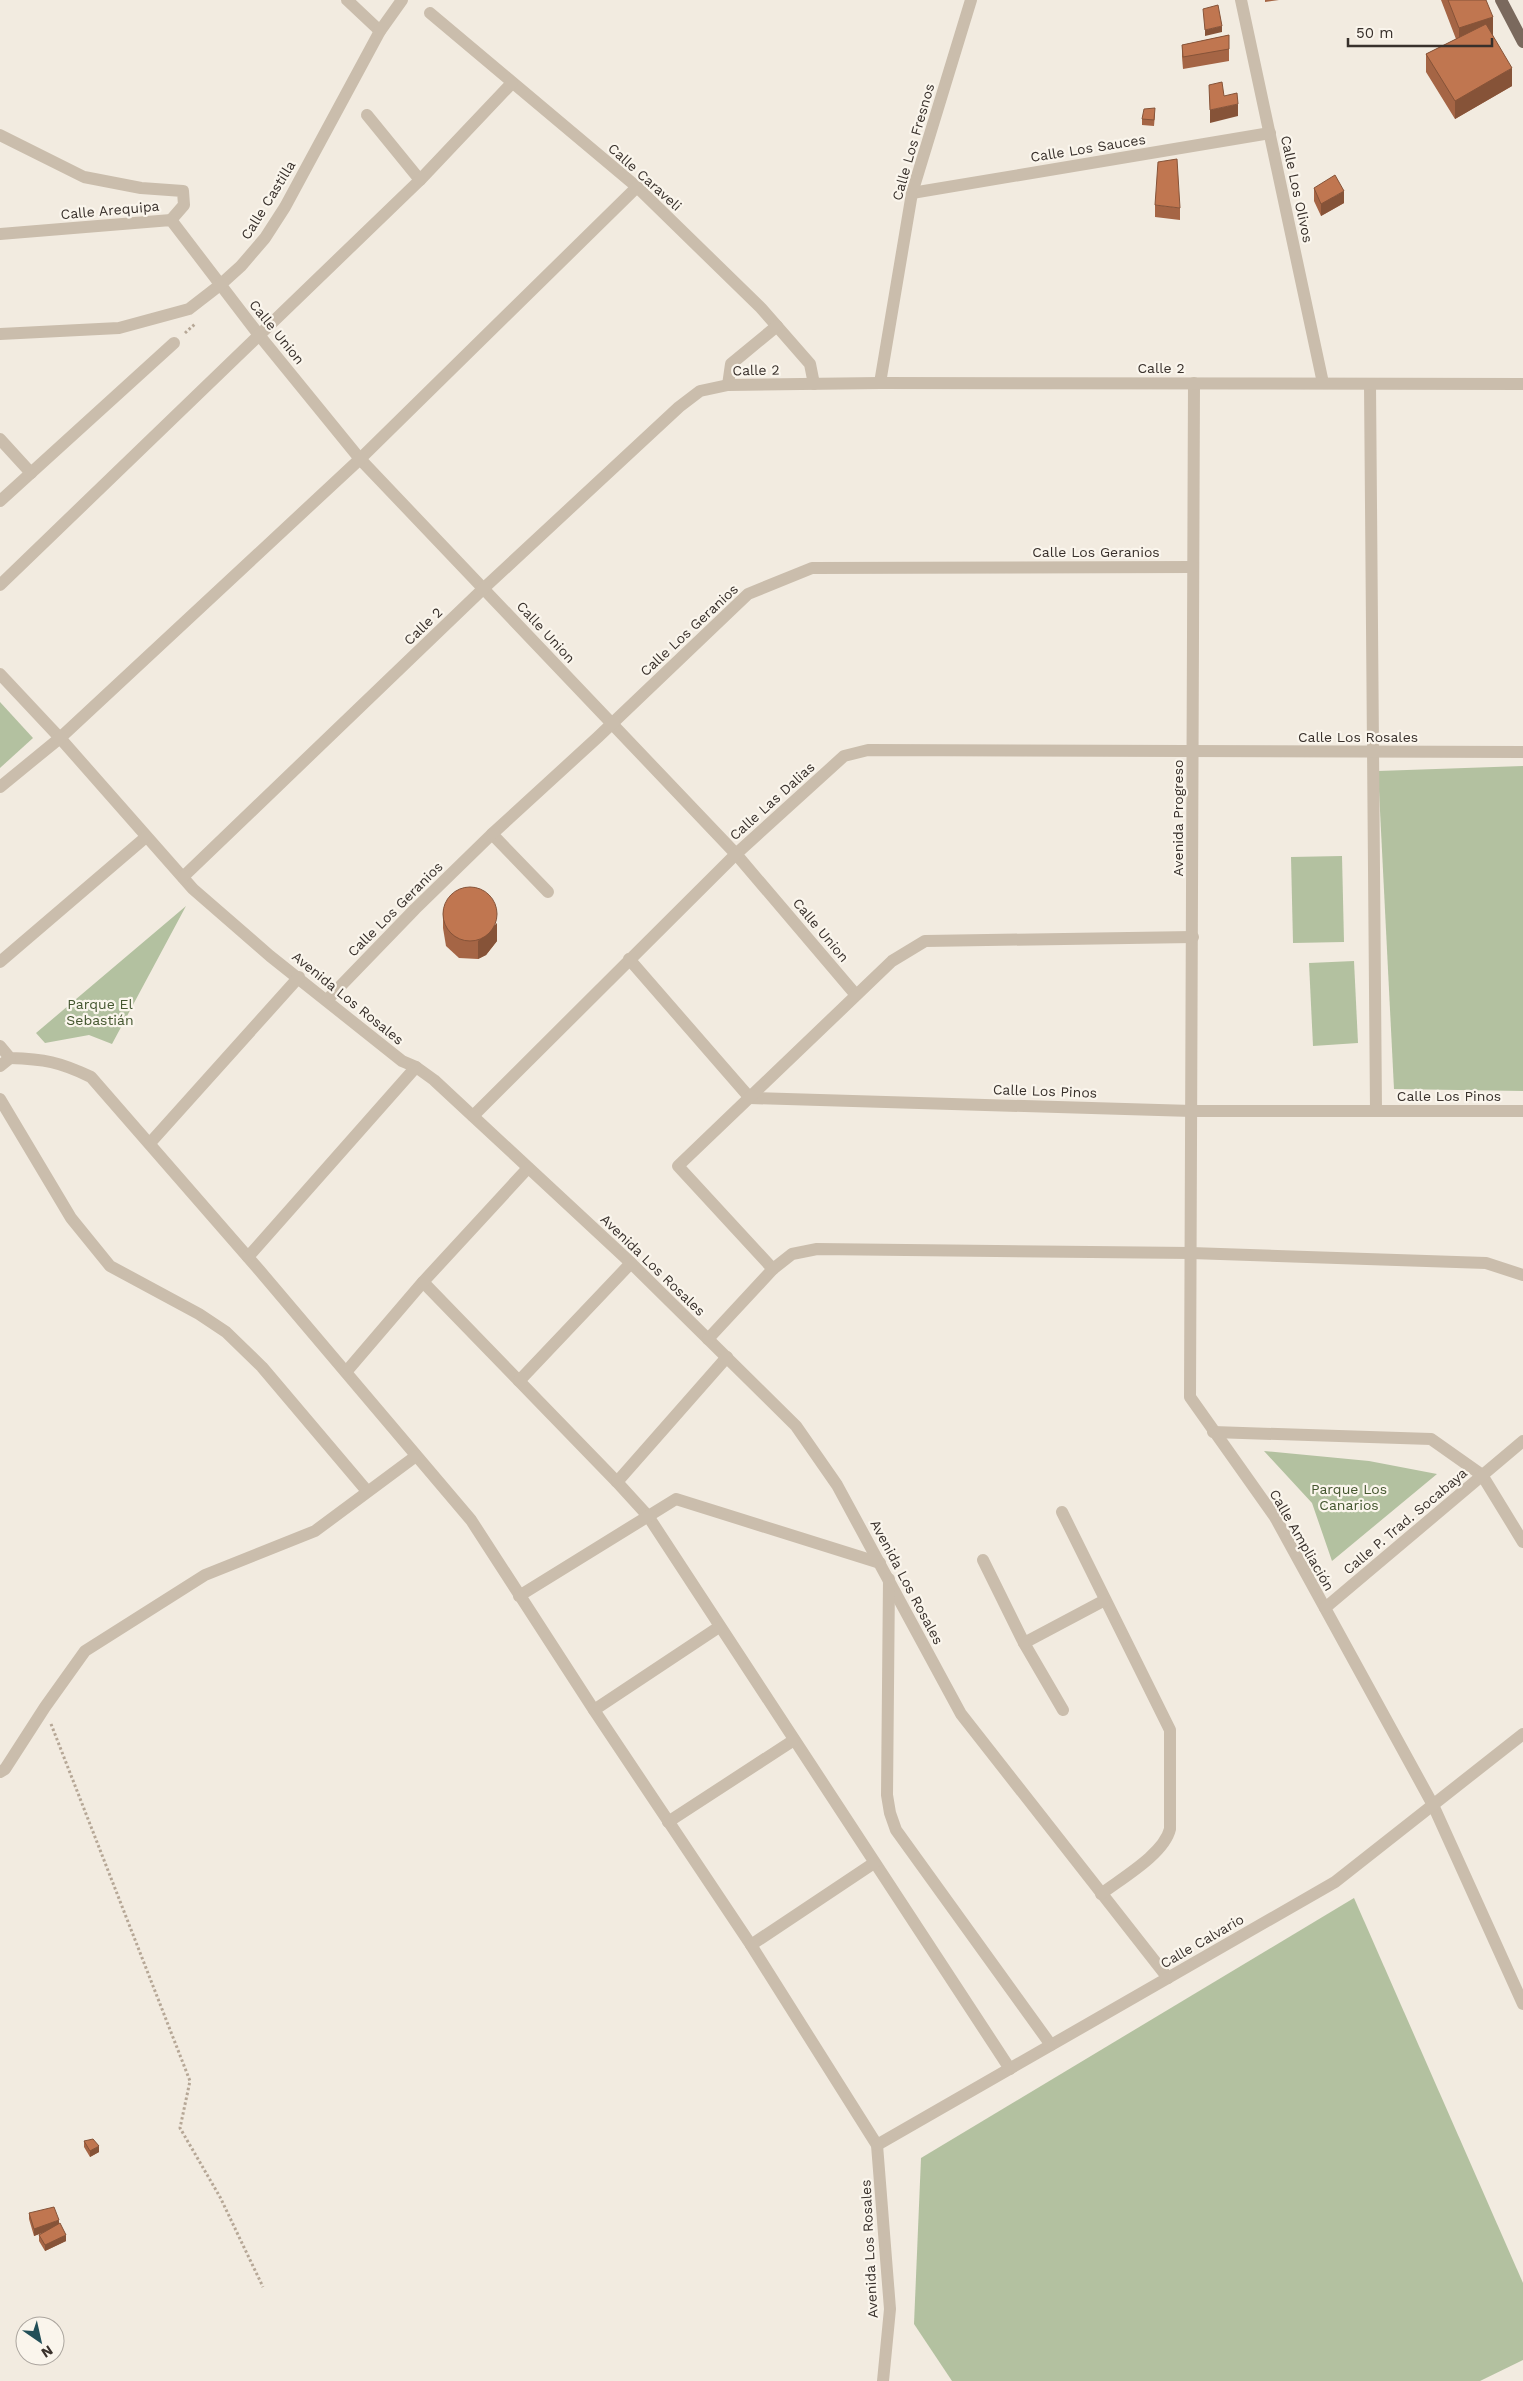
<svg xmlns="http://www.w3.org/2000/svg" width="1523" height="2381" viewBox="0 0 1523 2381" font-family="'Work Sans',sans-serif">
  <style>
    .green { fill: #b3c1a0 }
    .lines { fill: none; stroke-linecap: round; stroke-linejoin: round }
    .path { stroke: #b6a796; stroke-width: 3; stroke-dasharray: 2.5 2.5; stroke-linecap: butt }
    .minor { stroke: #cabdac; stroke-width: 12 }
    .major { stroke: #7a695d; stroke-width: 12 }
    .wall { fill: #a56545 }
    .shaded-wall { fill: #865338 }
    .building { fill: #c07650; stroke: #865338 }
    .labels { text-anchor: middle; stroke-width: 4.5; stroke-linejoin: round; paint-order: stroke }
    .street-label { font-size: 14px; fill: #38302b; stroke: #faf5ec }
    .park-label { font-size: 14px; fill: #44562f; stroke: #faf5ec }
  </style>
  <rect width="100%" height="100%" fill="#f2ebe0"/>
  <!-- green -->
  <g class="green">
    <polygon points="0,702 33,738 0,768"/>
    <polygon points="1523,766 1523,1091 1394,1089 1378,771"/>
    <polygon points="1342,856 1344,942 1293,943 1291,857"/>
    <polygon points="186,906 112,1044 89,1035 45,1043 36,1033"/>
    <polygon points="1354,961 1358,1043 1313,1046 1309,963"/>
    <polygon points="1264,1451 1369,1461 1437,1474 1332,1561 1312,1503"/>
    <polygon points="1354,1898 1523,2283 1523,2360 1480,2381 952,2381 914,2324 921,2158"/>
  </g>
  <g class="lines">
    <!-- path -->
    <g class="path">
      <polyline points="185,333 195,324"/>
      <polyline points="51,1724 190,2081 180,2128 220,2197 263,2287"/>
    </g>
    <!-- minor -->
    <g class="minor">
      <polyline points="347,0 380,31"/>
      <polyline points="1241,0 1323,383"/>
      <polyline points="430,13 637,187 761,308 810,364 814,384"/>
      <polyline points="367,115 420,180"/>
      <polyline points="0,135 84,177 141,188 183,191 184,205 171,220"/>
      <polyline points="912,193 1270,133"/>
      <polyline points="0,234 171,220 259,335 360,459 736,854 856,995"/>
      <polyline points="0,334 119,328 189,309 220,285 241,266 265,238 285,207 380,31 402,0"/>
      <polyline points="880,383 912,193 971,0"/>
      <polyline points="1194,383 1190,1397 1275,1517 1433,1805 1523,2004"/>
      <polyline points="1370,384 1376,1111"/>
      <polyline points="728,385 731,364 777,326"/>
      <polyline points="0,439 31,473"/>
      <polyline points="0,501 174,343"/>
      <polyline points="0,585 420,180 512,83"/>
      <polyline points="0,674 60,738 193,889 270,956 402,1061 416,1067 434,1080 631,1263 796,1426 837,1485 961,1714 1168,1978"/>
      <polyline points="0,787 60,738 360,459 637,187"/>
      <polyline points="492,834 548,892"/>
      <polyline points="183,877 484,588 679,407 700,391 728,385 880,383 1523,384"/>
      <polyline points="629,959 750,1098 1192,1111 1523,1111"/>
      <polyline points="0,962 146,837"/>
      <polyline points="327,1000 415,909 492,834 598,737 748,594 812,568 1193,567"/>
      <path d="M0 1046 10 1058C44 1059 60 1062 91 1077L260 1271 471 1520 594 1710 751 1945 877 2145 890 2309 883 2381"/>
      <polyline points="0,1066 10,1058"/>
      <polyline points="0,1099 71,1218 110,1266 199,1314 226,1332 262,1367 367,1491"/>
      <polyline points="473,1116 736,854 844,756 868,750 1523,752"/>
      <polyline points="150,1143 299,977"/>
      <polyline points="248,1257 416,1067"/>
      <polyline points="773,1269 678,1166 892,961 925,941 1193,937"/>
      <polyline points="423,1282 617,1482 648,1516 1010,2069"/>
      <polyline points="708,1339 773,1269 792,1254 817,1249 1191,1253 1486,1263 1523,1275"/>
      <polyline points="346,1372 423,1282 528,1168"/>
      <polyline points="519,1381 631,1263"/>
      <polyline points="1213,1432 1431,1439 1482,1475 1523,1542"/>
      <polyline points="617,1482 727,1357"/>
      <path d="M1062 1512 1170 1730V1829C1164 1854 1122 1878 1101 1894"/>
      <polyline points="983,1560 1024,1643 1063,1710"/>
      <polyline points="889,1579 887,1795 890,1813 896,1830 1051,2045"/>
      <polyline points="519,1596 676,1499 880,1563"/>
      <polyline points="1325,1608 1523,1441"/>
      <polyline points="1024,1643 1105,1600"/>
      <polyline points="594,1710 719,1627"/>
      <polyline points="0,1772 5,1769 45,1707 85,1651 205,1575 315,1531 416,1456"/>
      <polyline points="668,1822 794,1740"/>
      <polyline points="751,1945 874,1863"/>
      <polyline points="877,2145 1335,1882 1523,1734"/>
    </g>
    <!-- major -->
    <polyline class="major" points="1501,0 1523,42"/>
  </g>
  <!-- wall -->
  <g class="wall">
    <polygon points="1265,0 1279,0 1265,2"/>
    <polygon points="1441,0 1486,0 1493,36 1512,86 1455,119 1426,72 1426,54 1456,39"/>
    <polygon points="1229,35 1229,61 1183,69 1182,57 1182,45"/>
    <polygon points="1155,114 1154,126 1142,125 1142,119"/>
    <polygon points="1314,188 1344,203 1321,216 1314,201"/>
    <polygon points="1155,205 1180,208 1180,220 1155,217"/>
    <polygon points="443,910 497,941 486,955 478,959 459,958 446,946 443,928"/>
    <polygon points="84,2141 99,2152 90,2157 84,2147"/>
    <polygon points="29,2213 59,2223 66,2241 45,2251 39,2241 39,2235 45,2232 34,2236 29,2219"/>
  </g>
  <!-- shaded-wall -->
  <g class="shaded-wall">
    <polygon points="1493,17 1493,36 1459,46 1459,28"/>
    <polygon points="1222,26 1222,32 1205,36 1205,30"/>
    <polygon points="1512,68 1512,86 1455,119 1455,101"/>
    <polygon points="1238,104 1238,116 1210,123 1210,110"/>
    <polygon points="1344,191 1344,203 1321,216 1321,204"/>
    <polygon points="497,923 497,941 486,955 478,959 478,941"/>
    <polygon points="99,2146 99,2152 90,2157 90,2151"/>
    <polygon points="59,2220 59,2226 34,2236 34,2229"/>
    <polygon points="66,2235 66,2241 45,2251 45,2245"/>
  </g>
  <!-- building -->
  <g class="building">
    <polygon points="1448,0 1486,0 1493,17 1459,28"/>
    <polygon points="1218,5 1222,26 1205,30 1203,9"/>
    <polygon points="1486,24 1512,68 1455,101 1426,54"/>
    <polygon points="1229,35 1229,49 1183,57 1182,45"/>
    <polygon points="1222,82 1224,96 1237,93 1238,104 1210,110 1209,85"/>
    <polygon points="1155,108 1154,120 1142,119 1144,109"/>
    <polygon points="1177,159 1180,208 1155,205 1158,162"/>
    <polygon points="1335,175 1344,191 1321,204 1314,188"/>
    <circle cx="470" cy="914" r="27"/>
    <polygon points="93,2139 99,2146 90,2151 84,2141"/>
    <polygon points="54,2207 59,2220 34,2229 29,2213"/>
    <polygon points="60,2223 66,2235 45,2245 39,2235"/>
  </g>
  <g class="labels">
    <!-- street labels -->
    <g class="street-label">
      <text transform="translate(913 142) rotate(-74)" y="5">Calle Los Fresnos</text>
      <text transform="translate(1088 148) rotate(-9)" y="5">Calle Los Sauces</text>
      <text transform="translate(645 177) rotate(42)" y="5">Calle Caraveli</text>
      <text transform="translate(1297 189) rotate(78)" y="5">Calle Los Olivos</text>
      <text transform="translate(268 200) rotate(-58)" y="5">Calle Castilla</text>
      <text transform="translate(110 210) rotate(-5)" y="5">Calle Arequipa</text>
      <text transform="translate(277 332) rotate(51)" y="5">Calle Union</text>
      <text x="1161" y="373">Calle 2</text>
      <text transform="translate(756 370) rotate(-1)" y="5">Calle 2</text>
      <text x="1096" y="557">Calle Los Geranios</text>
      <text transform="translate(423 626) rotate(-44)" y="5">Calle 2</text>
      <text transform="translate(689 630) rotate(-43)" y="5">Calle Los Geranios</text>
      <text transform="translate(546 632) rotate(47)" y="5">Calle Union</text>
      <text x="1358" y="742">Calle Los Rosales</text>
      <text transform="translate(772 801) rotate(-42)" y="5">Calle Las Dalias</text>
      <text transform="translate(1178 818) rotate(-90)" y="5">Avenida Progreso</text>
      <text transform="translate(395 909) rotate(-45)" y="5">Calle Los Geranios</text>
      <text transform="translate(821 930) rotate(50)" y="5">Calle Union</text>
      <text transform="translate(348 998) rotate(39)" y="5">Avenida Los Rosales</text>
      <text transform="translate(1045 1091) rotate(2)" y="5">Calle Los Pinos</text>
      <text x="1449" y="1101">Calle Los Pinos</text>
      <text transform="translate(653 1265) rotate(44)" y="5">Avenida Los Rosales</text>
      <text transform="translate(1405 1521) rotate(-40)" y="5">Calle P. Trad. Socabaya</text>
      <text transform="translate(1302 1540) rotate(60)" y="5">Calle Ampliación</text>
      <text transform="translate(907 1582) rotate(62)" y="5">Avenida Los Rosales</text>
      <text transform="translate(1202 1941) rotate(-30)" y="5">Calle Calvario</text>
      <text transform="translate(869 2249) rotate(-93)" y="5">Avenida Los Rosales</text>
    </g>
    <!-- park labels -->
    <g class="park-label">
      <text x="100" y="1009">Parque El<tspan x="100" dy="16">Sebastián</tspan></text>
      <text x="1349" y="1494">Parque Los<tspan x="1349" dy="16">Canarios</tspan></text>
    </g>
  </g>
  <!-- north arrow -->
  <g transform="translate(40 2341) rotate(146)"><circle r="24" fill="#faf5ec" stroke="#aca69f"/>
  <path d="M0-4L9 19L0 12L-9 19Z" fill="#224f58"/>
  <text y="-8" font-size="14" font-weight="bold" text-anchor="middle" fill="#38302b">N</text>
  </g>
  <!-- scale -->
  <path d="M1348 38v8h144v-8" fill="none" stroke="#38302b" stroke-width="2.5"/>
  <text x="1356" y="38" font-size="15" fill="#38302b" stroke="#faf5ec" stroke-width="4" paint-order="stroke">50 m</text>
</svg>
